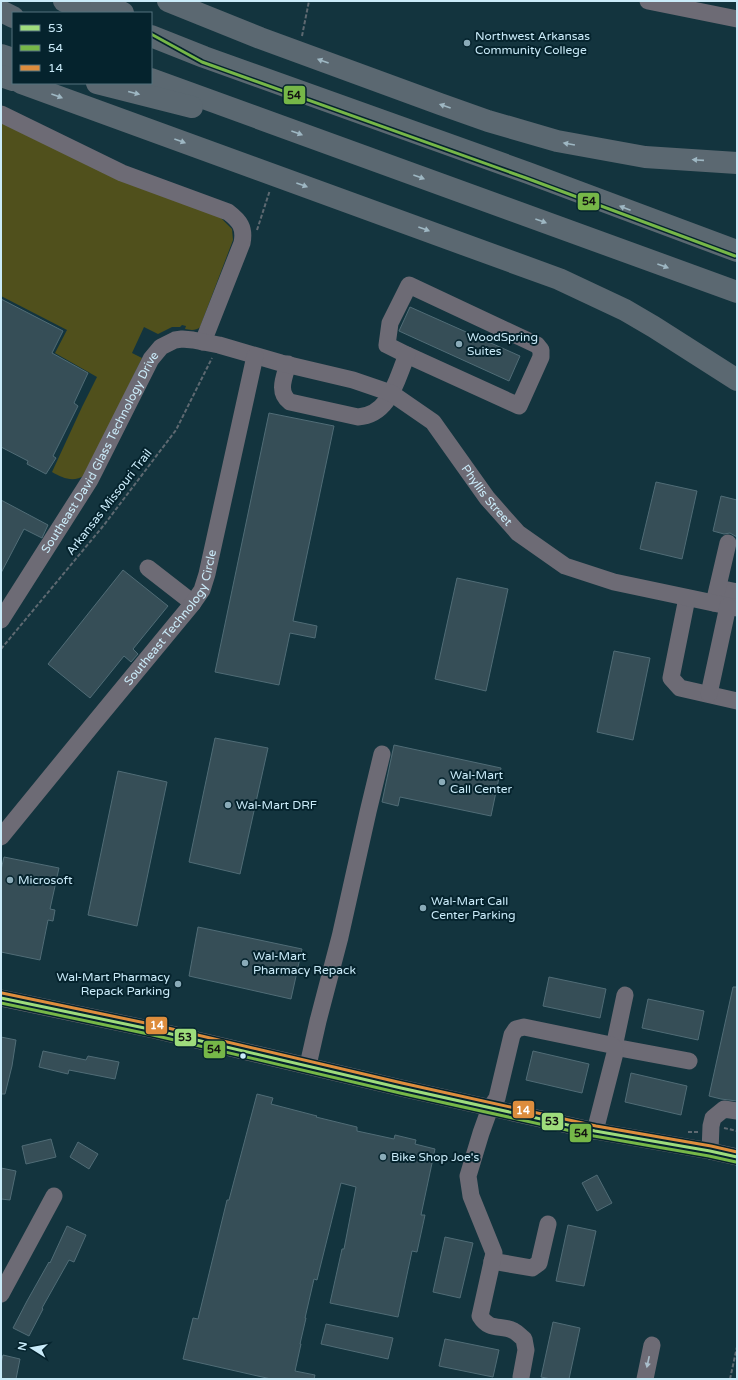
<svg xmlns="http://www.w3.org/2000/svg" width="738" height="1380" viewBox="0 0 738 1380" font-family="'Varela Round',sans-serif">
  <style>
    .green { fill: #50501c }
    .building { fill: #364e57; stroke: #506c76 }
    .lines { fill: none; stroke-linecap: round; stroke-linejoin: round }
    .path { stroke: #5e6971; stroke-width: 2; stroke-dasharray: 4 2; stroke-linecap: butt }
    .minor { stroke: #6d6b75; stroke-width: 17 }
    .highway { stroke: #5b6871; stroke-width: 22 }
    .bus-1-casing { stroke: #05232d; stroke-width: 6 }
    .bus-2-casing { stroke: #05232d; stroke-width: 6 }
    .bus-3-casing { stroke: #05232d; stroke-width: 6 }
    .bus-1 { stroke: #9edc7c; stroke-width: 3 }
    .bus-2 { stroke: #76b748; stroke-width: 3 }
    .bus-3 { stroke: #dd8d3d; stroke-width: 3 }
    .oneway { fill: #9eb7c3 }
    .oneway2 { fill: #a9becb }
    .poi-dot { fill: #8aabb8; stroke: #05232d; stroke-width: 1.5 }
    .bus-dot { fill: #caebf9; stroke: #05232d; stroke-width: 1.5 }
    .labels { text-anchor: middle; stroke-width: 4; stroke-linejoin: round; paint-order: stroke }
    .poi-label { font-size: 12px; fill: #caebf9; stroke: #05232d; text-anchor: start }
    .street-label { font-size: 12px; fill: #caebf9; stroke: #05232d }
    .line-badge { stroke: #05232d; stroke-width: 1.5 }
    .badge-label { font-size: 11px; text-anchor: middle; font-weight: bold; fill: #fff }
    .pale-badge-label { font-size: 11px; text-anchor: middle; font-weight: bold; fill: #111 }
  </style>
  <rect width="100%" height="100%" fill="#13343e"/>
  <!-- green -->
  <path class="green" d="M1 121 221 218 232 229 233 240 200 327C196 331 190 330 185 329L186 326 182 325 180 327H172L158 334 144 327 132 353 142 358 85 475C73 483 63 478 52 472L82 407 97 377 55 353 67 330 1 296Z"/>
  <!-- building -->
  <g class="building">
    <polygon points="1,299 63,331 52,353 88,373 74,403 78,406 53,456 56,458 46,474 27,464 28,461 1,447"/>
    <polygon points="410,307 520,356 509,381 399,331"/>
    <polygon points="269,413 334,426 293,621 317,626 315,638 290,633 279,685 215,672"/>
    <polygon points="656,482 697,491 682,559 640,549"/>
    <polygon points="721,496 737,500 737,537 730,533 724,534 713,531"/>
    <polygon points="1,500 48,525 42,538 24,529 1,573"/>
    <polygon points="123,570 168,606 133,649 138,654 131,662 124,656 90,698 48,664"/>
    <polygon points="457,578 508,589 486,691 435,679"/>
    <polygon points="614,651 650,658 633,740 597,732"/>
    <polygon points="215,738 268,748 240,874 189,862"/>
    <polygon points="394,745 501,768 491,816 400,797 398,806 382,802"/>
    <polygon points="118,771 167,782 137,926 88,915"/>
    <polygon points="4,857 59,868 50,909 55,910 53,921 48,920 40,960 1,952 1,870"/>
    <polygon points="198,927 302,949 291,999 189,976"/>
    <polygon points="549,977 606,989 600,1018 543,1006"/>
    <polygon points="733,987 737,987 737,1101 721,1099 709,1096"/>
    <polygon points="648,999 704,1011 698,1040 642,1028"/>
    <polygon points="1,1037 16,1040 12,1066 5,1094 1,1094"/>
    <polygon points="43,1051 86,1060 88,1056 119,1062 115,1079 69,1070 68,1074 39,1067"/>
    <polygon points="533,1051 589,1064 582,1093 526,1080"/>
    <polygon points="631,1073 687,1086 681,1115 625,1102"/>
    <polygon points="257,1094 273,1098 271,1104 317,1116 316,1117 357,1127 357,1131 394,1139 395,1135 416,1140 415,1144 435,1149 421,1215 425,1215 417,1252 412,1251 398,1317 330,1303 342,1249 344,1249 356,1187 341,1183 317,1280 314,1279 305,1318 306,1318 300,1344 301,1344 295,1371 315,1375 314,1379 271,1379 183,1359 193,1318 198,1319 227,1200 229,1200"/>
    <polygon points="51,1139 56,1157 26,1164 22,1146"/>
    <polygon points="78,1142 98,1154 89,1169 70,1157"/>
    <polygon points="1,1168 16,1171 10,1200 1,1199"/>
    <polygon points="597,1175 612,1203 597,1211 582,1183"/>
    <polygon points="568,1225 596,1231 584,1286 556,1281"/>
    <polygon points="67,1226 86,1235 74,1262 69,1260 42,1308 43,1309 29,1336 13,1328 27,1301 49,1262 50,1263"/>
    <polygon points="445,1237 473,1243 460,1298 433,1292"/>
    <polygon points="553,1322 580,1328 569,1379 551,1379 541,1377"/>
    <polygon points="326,1324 393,1338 388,1359 321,1344"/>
    <polygon points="445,1339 499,1350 493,1377 439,1366"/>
    <polygon points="3,1355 20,1359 16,1379 1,1379 1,1363"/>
  </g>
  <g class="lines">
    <!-- path -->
    <g class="path">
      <polyline points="302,36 309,1"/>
      <polyline points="257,230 270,190"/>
      <polyline points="1,649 104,525 176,430 212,358"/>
      <polyline points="724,1128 737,1131"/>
      <polyline points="688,1132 698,1132"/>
      <polyline points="730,1379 737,1347"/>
    </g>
    <!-- minor -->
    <g class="minor">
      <polyline points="648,1 737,19"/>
      <path d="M1 114 122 173 228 212C240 221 245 228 242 243L203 342"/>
      <polygon points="409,285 537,345 541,350 541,357 519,406 407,355 387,345 390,323"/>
      <path d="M288 364C284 378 277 392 290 402L358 417C390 415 396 380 407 355"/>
      <polyline points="148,568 193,603"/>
      <polyline points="718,588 737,592"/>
      <polyline points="687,598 671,678 680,688 737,701"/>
      <polyline points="714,603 728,543"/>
      <path id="s1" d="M1 620 90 480 151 359 161 347 175 340 182 339 193 340 219 345 281 363 353 380 391 393 433 422 487 498 518 533 565 566 614 582 737 608"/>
      <polyline points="709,694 728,606"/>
      <path id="s2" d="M1 837 94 723 193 603 202 590 207 574 255 356"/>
      <polyline points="625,995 614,1047 689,1061"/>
      <polyline points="1,998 154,1030 401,1088 595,1131 710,1151 737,1157"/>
      <polyline points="308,1065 318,1021 340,937 368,812 382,754"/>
      <polyline points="710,1151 711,1126 713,1118 724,1109 737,1111"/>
      <polyline points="492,1261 532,1268 539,1263 548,1224"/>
      <polyline points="1,1294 54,1196"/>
      <path d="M521 1377 526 1350 524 1339C521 1337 518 1333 514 1331 501 1324 490 1332 480 1316L494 1253 471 1196 468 1176 481 1133 490 1108 497 1098 512 1035 516 1029 524 1027 611 1045 614 1047 615 1053 595 1131"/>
      <polyline points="645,1379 652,1345"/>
    </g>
    <!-- highway -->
    <g class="highway">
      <polyline points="64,1 94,13"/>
      <polyline points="101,1 123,13"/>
      <polyline points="168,1 260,38 440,104 488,121 557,141 645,157 737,163"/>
      <polyline points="1,11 13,17"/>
      <polyline points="151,36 204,57 528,173 737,251"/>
      <polyline points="1,55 13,59"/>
      <polyline points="1,76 13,80"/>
      <polyline points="151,79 737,292"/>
      <polyline points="21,83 559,279 625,310 654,327 737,380"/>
      <polyline points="97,83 192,107"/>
    </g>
    <defs>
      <polyline id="bus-1" points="1,998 154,1030 401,1088 595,1131 710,1151 737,1157"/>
      <g id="bus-2">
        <polyline points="151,34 202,62 526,178 735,256"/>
        <polyline points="1,1003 153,1035 400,1093 594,1136 709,1156 736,1162"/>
      </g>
      <polyline id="bus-3" points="2,993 155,1025 402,1083 596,1126 711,1146 737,1152"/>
    </defs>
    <!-- bus-1 casing -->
    <use href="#bus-1" class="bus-1-casing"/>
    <!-- bus-2 casing -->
    <use href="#bus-2" class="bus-2-casing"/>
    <!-- bus-3 casing -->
    <use href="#bus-3" class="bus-3-casing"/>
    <!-- bus-1 -->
    <use href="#bus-1" class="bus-1"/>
    <!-- bus-2 -->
    <use href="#bus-2" class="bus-2"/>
    <!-- bus-3 -->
    <use href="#bus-3" class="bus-3"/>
  </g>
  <!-- one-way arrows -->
  <defs><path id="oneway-solid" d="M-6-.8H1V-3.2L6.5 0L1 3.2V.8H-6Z"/></defs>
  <g class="oneway">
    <use href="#oneway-solid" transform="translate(323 61) rotate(-160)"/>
    <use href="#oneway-solid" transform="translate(134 93) rotate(14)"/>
    <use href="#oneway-solid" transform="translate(57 96) rotate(20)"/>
    <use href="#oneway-solid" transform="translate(445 106) rotate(-161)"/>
    <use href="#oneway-solid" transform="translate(297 133) rotate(20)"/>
    <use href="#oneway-solid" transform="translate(180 141) rotate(20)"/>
    <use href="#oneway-solid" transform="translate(569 144) rotate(-170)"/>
    <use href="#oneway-solid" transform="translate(698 160) rotate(-176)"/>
    <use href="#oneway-solid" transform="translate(419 177) rotate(20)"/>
    <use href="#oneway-solid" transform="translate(302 185) rotate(20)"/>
    <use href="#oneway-solid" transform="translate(625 208) rotate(-159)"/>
    <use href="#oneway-solid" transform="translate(541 221) rotate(20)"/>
    <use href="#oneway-solid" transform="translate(424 229) rotate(20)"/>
    <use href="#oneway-solid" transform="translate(663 266) rotate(20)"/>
  </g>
  <use class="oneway2" href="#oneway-solid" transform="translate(648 1362) rotate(102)"/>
  <!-- markers -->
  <g class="poi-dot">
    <circle cx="467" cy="43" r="4"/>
    <circle cx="459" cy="344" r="4"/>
    <circle cx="442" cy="782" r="4"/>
    <circle cx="228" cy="805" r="4"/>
    <circle cx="10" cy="880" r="4"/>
    <circle cx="423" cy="908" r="4"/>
    <circle cx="245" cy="963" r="4"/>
    <circle cx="178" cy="984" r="4"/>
    <circle cx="383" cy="1157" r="4"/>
  </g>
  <circle class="bus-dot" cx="243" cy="1056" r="3.5"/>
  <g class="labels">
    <!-- poi labels -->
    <g class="poi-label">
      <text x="475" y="40">Northwest Arkansas<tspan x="475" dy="14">Community College</tspan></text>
      <text x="467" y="341">WoodSpring<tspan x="467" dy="14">Suites</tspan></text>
      <text x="450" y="779">Wal-Mart<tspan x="450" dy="14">Call Center</tspan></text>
      <text x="236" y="809">Wal-Mart DRF</text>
      <text x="18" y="884">Microsoft</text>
      <text x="431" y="905">Wal-Mart Call<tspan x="431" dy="14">Center Parking</tspan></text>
      <text x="253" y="960">Wal-Mart<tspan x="253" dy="14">Pharmacy Repack</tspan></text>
      <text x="170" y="981" text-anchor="end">Wal-Mart Pharmacy<tspan x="170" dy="14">Repack Parking</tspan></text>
      <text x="391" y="1161">Bike Shop Joe's</text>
    </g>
    <!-- street labels -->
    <g class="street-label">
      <text dy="4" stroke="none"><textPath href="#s1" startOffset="195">Southeast David Glass Technology Drive</textPath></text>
      <text dy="4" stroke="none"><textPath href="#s1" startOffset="698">Phyllis Street</textPath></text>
      <text transform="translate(109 502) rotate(-52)" y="4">Arkansas Missouri Trail</text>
      <text dy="4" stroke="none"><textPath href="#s2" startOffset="279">Southeast Technology Circle</textPath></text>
    </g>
  </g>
  <g class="line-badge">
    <rect x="283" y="85" width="23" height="20" rx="4" fill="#76b748"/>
    <rect x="577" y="192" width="23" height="19" rx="4" fill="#76b748"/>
    <rect x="145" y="1016" width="23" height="19" rx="4" fill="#dd8d3d"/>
    <rect x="174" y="1028" width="23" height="19" rx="4" fill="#9edc7c"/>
    <rect x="203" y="1040" width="23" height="19" rx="4" fill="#76b748"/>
    <rect x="512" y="1100" width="23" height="19" rx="4" fill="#dd8d3d"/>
    <rect x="541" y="1112" width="23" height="19" rx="4" fill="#9edc7c"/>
    <rect x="569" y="1123" width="23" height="20" rx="4" fill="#76b748"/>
  </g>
  <g class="badge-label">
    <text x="157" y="1029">14</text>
    <text x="523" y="1114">14</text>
  </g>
  <g class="pale-badge-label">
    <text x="294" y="99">54</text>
    <text x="589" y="205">54</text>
    <text x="185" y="1041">53</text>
    <text x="214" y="1053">54</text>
    <text x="552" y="1125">53</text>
    <text x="581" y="1137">54</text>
  </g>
  <!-- border -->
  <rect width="738" height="1380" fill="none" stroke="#caebf9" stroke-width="4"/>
  <!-- legend -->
  <rect x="12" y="12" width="140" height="72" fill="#05232d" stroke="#54737f"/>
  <rect x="20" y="25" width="20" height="6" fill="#9edc7c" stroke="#54737f"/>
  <text x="48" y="32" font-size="12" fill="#caebf9">53</text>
  <rect x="20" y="45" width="20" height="6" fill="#76b748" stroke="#54737f"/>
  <text x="48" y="52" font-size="12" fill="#caebf9">54</text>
  <rect x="20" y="65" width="20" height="6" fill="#dd8d3d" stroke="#54737f"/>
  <text x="48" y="72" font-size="12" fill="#caebf9">14</text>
  <!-- north arrow -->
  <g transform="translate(32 1348) rotate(281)" stroke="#05232d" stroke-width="3" paint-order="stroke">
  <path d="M0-3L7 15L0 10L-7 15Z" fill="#caebf9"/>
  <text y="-6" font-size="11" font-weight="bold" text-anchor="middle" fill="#caebf9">N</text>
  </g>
</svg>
